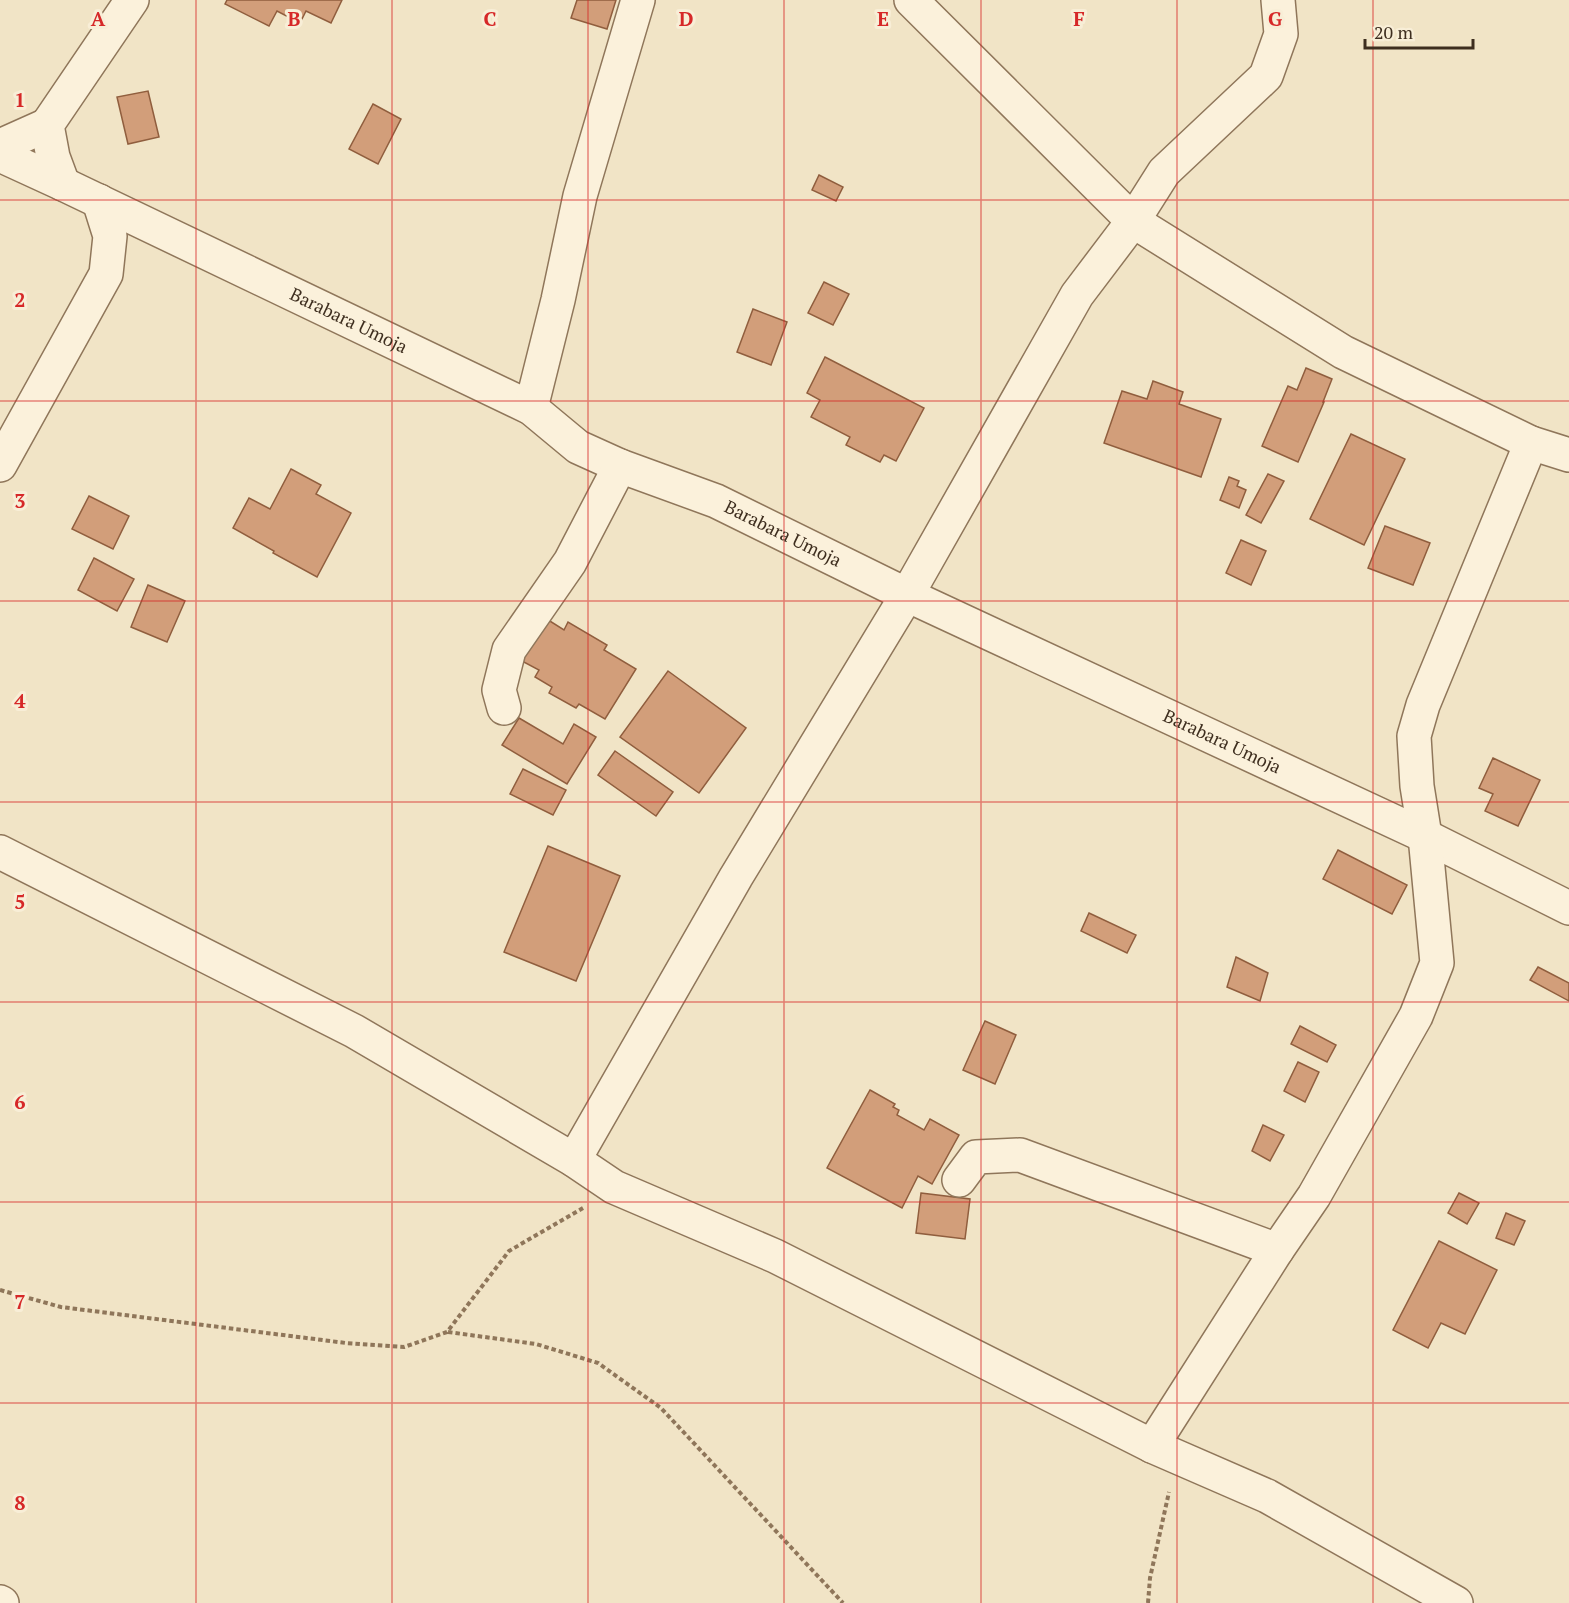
<svg xmlns="http://www.w3.org/2000/svg" width="1569" height="1603" viewBox="0 0 1569 1603" font-family="'PT Serif',serif">
  <style>
    .building { fill: #d29e7a; stroke: #905e3e; stroke-width: 1.5 }
    .lines { fill: none; stroke-linecap: round; stroke-linejoin: round }
    .minor-casing { stroke: #8f765a; stroke-width: 36 }
    .path { stroke: #8f765a; stroke-width: 4; stroke-dasharray: 4.5 3; stroke-linecap: butt }
    .minor { stroke: #fbf1db; stroke-width: 33 }
    .grid { fill: none; stroke: #d62828; stroke-width: 1.5; stroke-opacity: 0.55 }
    .labels { text-anchor: middle; stroke-width: 6; stroke-linejoin: round; paint-order: stroke }
    .street-label { font-size: 18px; fill: #3e2e1f; stroke: #f8eed7 }
    .grid-label { font-size: 20px; text-anchor: middle; font-weight: bold; fill: #d62828; stroke: #f8eed7; stroke-width: 6; stroke-linejoin: round; paint-order: stroke }
  </style>
  <rect width="100%" height="100%" fill="#f1e4c6"/>
  <!-- building -->
  <g class="building">
    <polygon points="227,0 342,0 331,23 306,11 300,23 277,11 269,26 225,4"/>
    <polygon points="577,0 616,0 607,29 571,18"/>
    <polygon points="148,91 159,137 128,144 117,97"/>
    <polygon points="373,104 401,119 378,164 349,149"/>
    <polygon points="819,175 843,187 836,201 812,190"/>
    <polygon points="824,282 849,294 833,325 808,313"/>
    <polygon points="753,309 787,322 771,365 737,352"/>
    <polygon points="825,357 924,408 896,461 884,455 880,462 846,445 850,437 811,417 820,400 807,393"/>
    <polygon points="1306,368 1332,379 1323,402 1324,402 1298,462 1262,446 1288,386 1297,390"/>
    <polygon points="1153,381 1183,392 1179,404 1221,419 1201,477 1104,443 1122,391 1147,399"/>
    <polygon points="1351,434 1405,459 1364,545 1310,519"/>
    <polygon points="291,469 321,485 316,494 351,513 317,577 273,553 274,551 233,528 249,498 270,509"/>
    <polygon points="1268,474 1284,481 1261,523 1246,515"/>
    <polygon points="1229,477 1239,481 1237,486 1246,490 1239,508 1220,500"/>
    <polygon points="89,496 129,516 113,549 72,529"/>
    <polygon points="1385,526 1430,543 1413,585 1368,568"/>
    <polygon points="1241,540 1266,551 1251,585 1226,573"/>
    <polygon points="94,558 134,579 117,611 78,590"/>
    <polygon points="148,585 185,601 167,642 131,627"/>
    <polygon points="545,618 564,630 568,622 607,645 604,650 636,669 605,719 579,704 576,708 549,693 552,687 535,677 539,670 520,660"/>
    <polygon points="668,671 746,728 699,793 620,737"/>
    <polygon points="519,718 563,744 574,724 596,737 567,784 502,745"/>
    <polygon points="615,751 673,792 656,816 598,775"/>
    <polygon points="1493,758 1540,780 1518,826 1485,811 1493,794 1479,788"/>
    <polygon points="523,769 566,790 553,815 510,794"/>
    <polygon points="548,846 620,876 576,981 504,952"/>
    <polygon points="1338,850 1407,885 1392,914 1323,879"/>
    <polygon points="1089,913 1136,935 1127,953 1081,931"/>
    <polygon points="1236,957 1268,973 1260,1001 1227,987"/>
    <polygon points="1538,967 1569,983 1569,1001 1530,980"/>
    <polygon points="985,1021 1016,1035 995,1084 963,1070"/>
    <polygon points="1300,1026 1336,1045 1327,1062 1291,1044"/>
    <polygon points="1298,1062 1319,1072 1305,1102 1284,1091"/>
    <polygon points="870,1090 895,1104 893,1107 899,1110 897,1115 924,1130 930,1119 959,1135 932,1184 918,1176 902,1208 827,1168"/>
    <polygon points="1263,1125 1284,1135 1270,1161 1252,1151"/>
    <polygon points="921,1193 970,1199 965,1239 916,1233"/>
    <polygon points="1459,1193 1479,1203 1467,1224 1448,1213"/>
    <polygon points="1506,1213 1525,1221 1514,1245 1496,1238"/>
    <polygon points="1439,1241 1497,1270 1465,1334 1441,1323 1428,1348 1393,1330"/>
  </g>
  <g class="lines">
    <defs>
      <g id="minor">
        <polyline points="911,0 1133,221 1343,352 1531,443 1569,455"/>
        <polyline points="0,146 47,125"/>
        <path id="s1" d="M0 155 63 184 531 408 578 447 620 466 716 501 907 595 1425 836 1569 908"/>
        <polyline points="63,184 53,157 47,125 132,0"/>
        <polyline points="531,408 558,300 580,196 638,0"/>
        <polyline points="0,465 106,274 110,236 99,201"/>
        <polyline points="504,708 499,690 509,650 570,562 620,466"/>
        <polyline points="0,852 354,1031 574,1160 614,1187 775,1256 1152,1446 1267,1496 1456,1603"/>
        <polyline points="574,1160 736,877 907,595 1077,295 1133,221 1164,172 1266,76 1281,34 1278,0"/>
        <polyline points="959,1180 976,1157 1020,1155 1277,1250"/>
        <polyline points="1152,1446 1277,1250 1314,1196 1416,1016 1437,963 1425,836 1417,786 1414,736 1423,705 1531,443"/>
        <polyline points="0,1602 2,1603"/>
      </g>
    </defs>
    <!-- minor casing -->
    <use href="#minor" class="minor-casing"/>
    <!-- path -->
    <g class="path">
      <polyline points="0,1290 61,1307 346,1343 404,1347 447,1332 509,1251 583,1208"/>
      <polyline points="448,1332 536,1344 598,1363 661,1408 843,1603"/>
      <polyline points="1148,1603 1150,1578 1169,1492"/>
    </g>
    <!-- minor -->
    <use href="#minor" class="minor"/>
  </g>
  <!-- grid -->
  <path class="grid" d="M196 0V1603M392 0V1603M588 0V1603M784 0V1603M981 0V1603M1177 0V1603M1373 0V1603M0 200H1569M0 401H1569M0 601H1569M0 802H1569M0 1002H1569M0 1202H1569M0 1403H1569"/>
  <g class="labels">
    <!-- street labels -->
    <g class="street-label">
      <text dy="6" stroke="none"><textPath href="#s1" startOffset="386">Barabara Umoja</textPath></text>
      <text dy="6" stroke="none"><textPath href="#s1" startOffset="872">Barabara Umoja</textPath></text>
      <text dy="6" stroke="none"><textPath href="#s1" startOffset="1358">Barabara Umoja</textPath></text>
    </g>
  </g>
  <g class="grid-label">
    <text x="98" y="26">A</text>
    <text x="294" y="26">B</text>
    <text x="490" y="26">C</text>
    <text x="686" y="26">D</text>
    <text x="883" y="26">E</text>
    <text x="1079" y="26">F</text>
    <text x="1275" y="26">G</text>
    <text x="20" y="107">1</text>
    <text x="20" y="307">2</text>
    <text x="20" y="508">3</text>
    <text x="20" y="708">4</text>
    <text x="20" y="909">5</text>
    <text x="20" y="1109">6</text>
    <text x="20" y="1309">7</text>
    <text x="20" y="1510">8</text>
  </g>
  <!-- scale -->
  <path d="M1365 39v9h108v-9" fill="none" stroke="#3e2e1f" stroke-width="3"/>
  <text x="1374" y="39" font-size="18" fill="#3e2e1f" stroke="#f8eed7" stroke-width="4.5" paint-order="stroke">20 m</text>
</svg>
